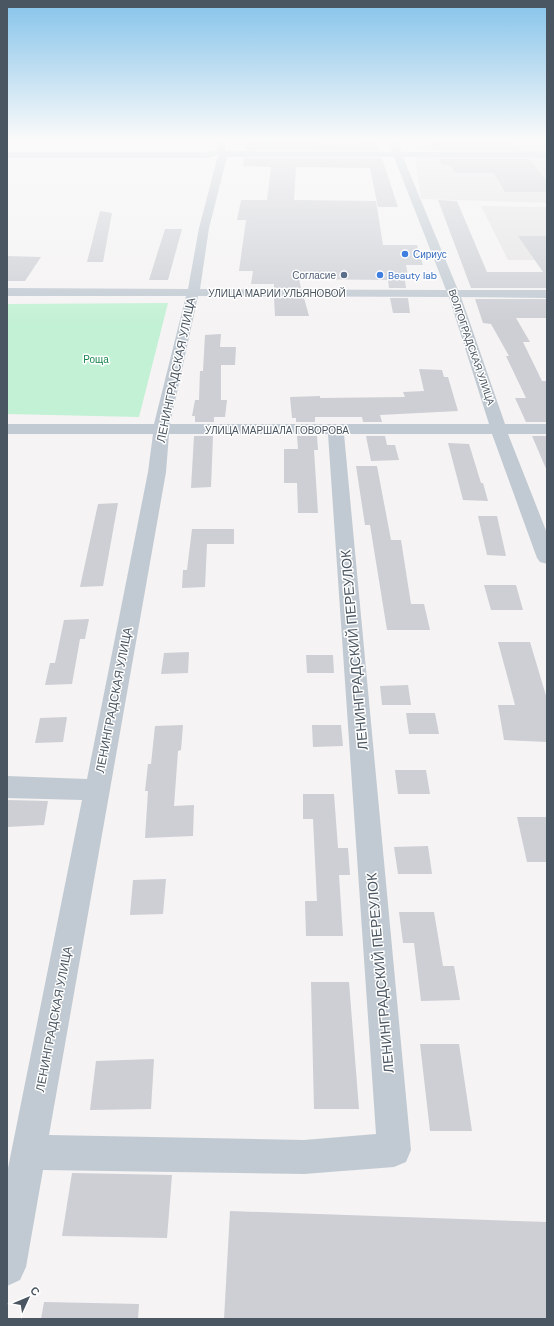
<svg xmlns="http://www.w3.org/2000/svg" width="554" height="1326" viewBox="0 0 554 1326" font-family="'DM Sans',sans-serif">
  <style>
    .education { fill: #e6e4e5 }
    .green { fill: #c3f1d5 }
    .building { fill: #cdcfd5 }
    .lines { fill: none; stroke-linecap: round; stroke-linejoin: round }
    .minor { fill: #c1cad2; fill-rule: evenodd }
    .shop-dot { fill: #3f7fe0; stroke: #fff; stroke-width: 1.5 }
    .service-dot { fill: #5c6f8a; stroke: #fff; stroke-width: 1.5 }
    .labels { text-anchor: middle; stroke-width: 3; stroke-linejoin: round; paint-order: stroke }
    .far-shop-label { font-size: 10px; fill: #366cbe; stroke: #fff; text-anchor: start }
    .far-service-label { font-size: 10px; fill: #4e5e75; stroke: #fff; text-anchor: end }
    .far-street-label { font-size: 10px; fill: #4a5661; stroke: #fff }
    .far-park-label { font-size: 10px; fill: #17864f; stroke: #fff }
    .street-label { font-size: 12px; fill: #4a5661; stroke: #fff }
    .near-street-label { font-size: 14px; fill: #4a5661; stroke: #fff }
  </style>
  <rect width="100%" height="100%" fill="#f5f3f3"/>
  <!-- education -->
  <g class="education">
    <polygon points="404,138 547,138 547,153 410,149"/>
    <polygon points="415,157 537,158 547,159 547,203 421,199"/>
    <polygon points="481,206 547,207 547,260 508,260"/>
  </g>
  <!-- green -->
  <polygon class="green" points="168,303 139,417 7,414 7,304"/>
  <!-- building -->
  <g class="building">
    <polygon points="364,138 374,138 379,150 245,150 247,141 365,142"/>
    <polygon points="427,138 511,138 522,150 434,150"/>
    <polygon points="244,158 382,158 398,207 378,207 370,168 296,167 294,200 376,201 383,245 417,245 423,265 406,265 409,280 405,280 406,288 389,288 388,280 299,279 301,288 274,288 274,284 251,284 253,271 239,271 246,220 237,220 241,200 267,200 271,167 243,166"/>
    <polygon points="438,159 529,159 547,181 547,192 505,192 494,173 455,173 450,165 442,165"/>
    <polygon points="438,200 457,201 487,272 543,272 518,236 547,236 547,288 471,288"/>
    <polygon points="100,211 112,213 103,262 87,262"/>
    <polygon points="165,229 182,229 168,280 149,280"/>
    <polygon points="7,256 41,257 25,281 7,281"/>
    <polygon points="274,298 304,298 309,316 275,316"/>
    <polygon points="390,298 408,298 410,313 393,313"/>
    <polygon points="475,299 547,299 547,318 516,318 530,342 523,342 542,381 547,381 547,422 526,422 515,398 526,398 506,356 509,356 491,324 483,323"/>
    <polygon points="221,334 220,347 236,347 235,365 221,365 221,400 227,400 225,417 214,417 214,422 195,422 195,416 192,416 195,400 199,400 200,371 203,371 205,335"/>
    <polygon points="419,369 442,370 444,377 448,377 458,411 380,415 382,422 363,422 362,417 315,417 315,422 296,422 296,418 292,418 290,397 320,396 320,398 405,397 403,392 424,391"/>
    <polygon points="194,436 213,436 211,487 191,488"/>
    <polygon points="297,436 317,436 318,450 314,450 318,513 298,513 297,483 284,483 284,449 298,449"/>
    <polygon points="366,436 385,436 387,445 395,445 399,460 371,461"/>
    <polygon points="532,436 547,436 547,471"/>
    <polygon points="448,443 469,444 481,483 483,483 488,501 463,500"/>
    <polygon points="356,466 377,466 391,540 401,540 411,604 424,604 430,630 387,630 370,525 365,525"/>
    <polygon points="118,503 103,586 80,587 98,504"/>
    <polygon points="478,516 497,516 506,556 487,555"/>
    <polygon points="192,529 234,529 234,544 207,544 205,587 182,588 183,570 187,570"/>
    <polygon points="484,585 516,585 523,610 491,610"/>
    <polygon points="89,619 85,639 80,639 72,684 45,685 50,663 55,663 64,620"/>
    <polygon points="498,642 530,642 547,699 547,742 504,740 498,705 515,705"/>
    <polygon points="189,652 188,673 161,674 164,653"/>
    <polygon points="306,655 333,655 334,673 307,673"/>
    <polygon points="408,685 411,705 382,705 380,686"/>
    <polygon points="406,713 435,713 439,734 409,734"/>
    <polygon points="67,717 63,742 35,743 40,718"/>
    <polygon points="183,725 181,750 178,751 174,806 194,805 193,836 145,838 148,791 145,791 148,764 151,764 155,726"/>
    <polygon points="312,725 341,725 343,746 313,747"/>
    <polygon points="395,770 426,770 430,794 398,794"/>
    <polygon points="303,794 334,794 338,848 348,848 350,875 339,875 343,936 306,936 305,901 317,901 313,819 303,819"/>
    <polygon points="7,800 48,801 44,825 7,827"/>
    <polygon points="517,817 547,817 547,862 527,862"/>
    <polygon points="428,846 432,874 398,874 394,847"/>
    <polygon points="166,879 163,914 130,915 133,880"/>
    <polygon points="399,912 434,912 443,966 454,966 460,1000 421,1001 414,943 403,943"/>
    <polygon points="311,982 349,982 359,1109 314,1109"/>
    <polygon points="420,1044 459,1044 472,1131 430,1131"/>
    <polygon points="154,1059 151,1109 90,1110 96,1061"/>
    <polygon points="72,1173 172,1175 167,1238 62,1236"/>
    <polygon points="230,1211 547,1222 547,1319 224,1319"/>
    <polygon points="44,1302 139,1304 138,1319 41,1319"/>
  </g>
  <g class="lines">
    <!-- minor -->
    <path class="minor" d="M218 138H226L225 149 227 151 392 152 389 138H397L401 152H547V158L403 157 458 290H547V298L461 297 505 424H547V434H508L547 533V564L540 562 537 558 492 434H344L411 1150 406 1162 394 1167 304 1174 43 1170 26 1267 20 1280 7 1286V1173L82 800 7 798V776L87 779 148 472 153 434H7V424H154L186 296H7V288L188 289 199 228 217 159 219 155 207 158H7V152H206L217 150ZM227 157H394L446 290 200 289 209 228ZM198 296 449 297 489 424H170ZM169 434H328L376 1134 304 1140 49 1135 166 472Z"/>
  </g>
  <!-- sky -->
  <linearGradient id="sky" x2="0" y2="1"><stop stop-color="#85c3ea"/><stop offset="0.43" stop-color="#fafafa"/><stop offset="1" stop-color="#fafafa" stop-opacity="0"/></linearGradient>
  <rect width="554" height="324" fill="url(#sky)"/>
  <!-- markers -->
  <g class="shop-dot">
    <circle cx="405" cy="254" r="4"/>
    <circle cx="380" cy="275" r="4"/>
  </g>
  <circle class="service-dot" cx="344" cy="275" r="4"/>
  <g class="labels">
    <!-- far-shop labels -->
    <g class="far-shop-label">
      <text x="413" y="258">Сириус</text>
      <text x="388" y="279">Beauty lab</text>
    </g>
    <!-- far-service labels -->
    <g class="far-service-label">
      <text x="336" y="279">Согласие</text>
    </g>
    <!-- far-street labels -->
    <g class="far-street-label">
      <text x="277" y="297">УЛИЦА МАРИИ УЛЬЯНОВОЙ</text>
      <text transform="translate(472 347) rotate(71)" y="4">ВОЛГОГРАДСКАЯ УЛИЦА</text>
      <text x="277" y="434">УЛИЦА МАРШАЛА ГОВОРОВА</text>
    </g>
    <!-- far-park labels -->
    <g class="far-park-label">
      <text x="96" y="363">Роща</text>
    </g>
    <!-- street labels -->
    <g class="street-label">
      <text transform="translate(176 370) rotate(-78)" y="4">ЛЕНИНГРАДСКАЯ УЛИЦА</text>
      <text transform="translate(114 700) rotate(-79)" y="4">ЛЕНИНГРАДСКАЯ УЛИЦА</text>
      <text transform="translate(54 1019) rotate(-79)" y="4">ЛЕНИНГРАДСКАЯ УЛИЦА</text>
    </g>
    <!-- near-street labels -->
    <g class="near-street-label">
      <text transform="translate(354 650) rotate(-95)" y="5">ЛЕНИНГРАДСКИЙ ПЕРЕУЛОК</text>
      <text transform="translate(380 973) rotate(-95)" y="5">ЛЕНИНГРАДСКИЙ ПЕРЕУЛОК</text>
    </g>
  </g>
  <!-- border -->
  <rect width="554" height="1326" fill="none" stroke="#4a5661" stroke-width="16"/>
  <!-- north arrow -->
  <g transform="translate(28 1298) rotate(46)" stroke="#ffffff" stroke-width="3" paint-order="stroke">
  <path d="M0-3L7 15L0 10L-7 15Z" fill="#4a5661"/>
  <text y="-6" font-size="11" font-weight="bold" text-anchor="middle" fill="#4a5661">С</text>
  </g>
</svg>
